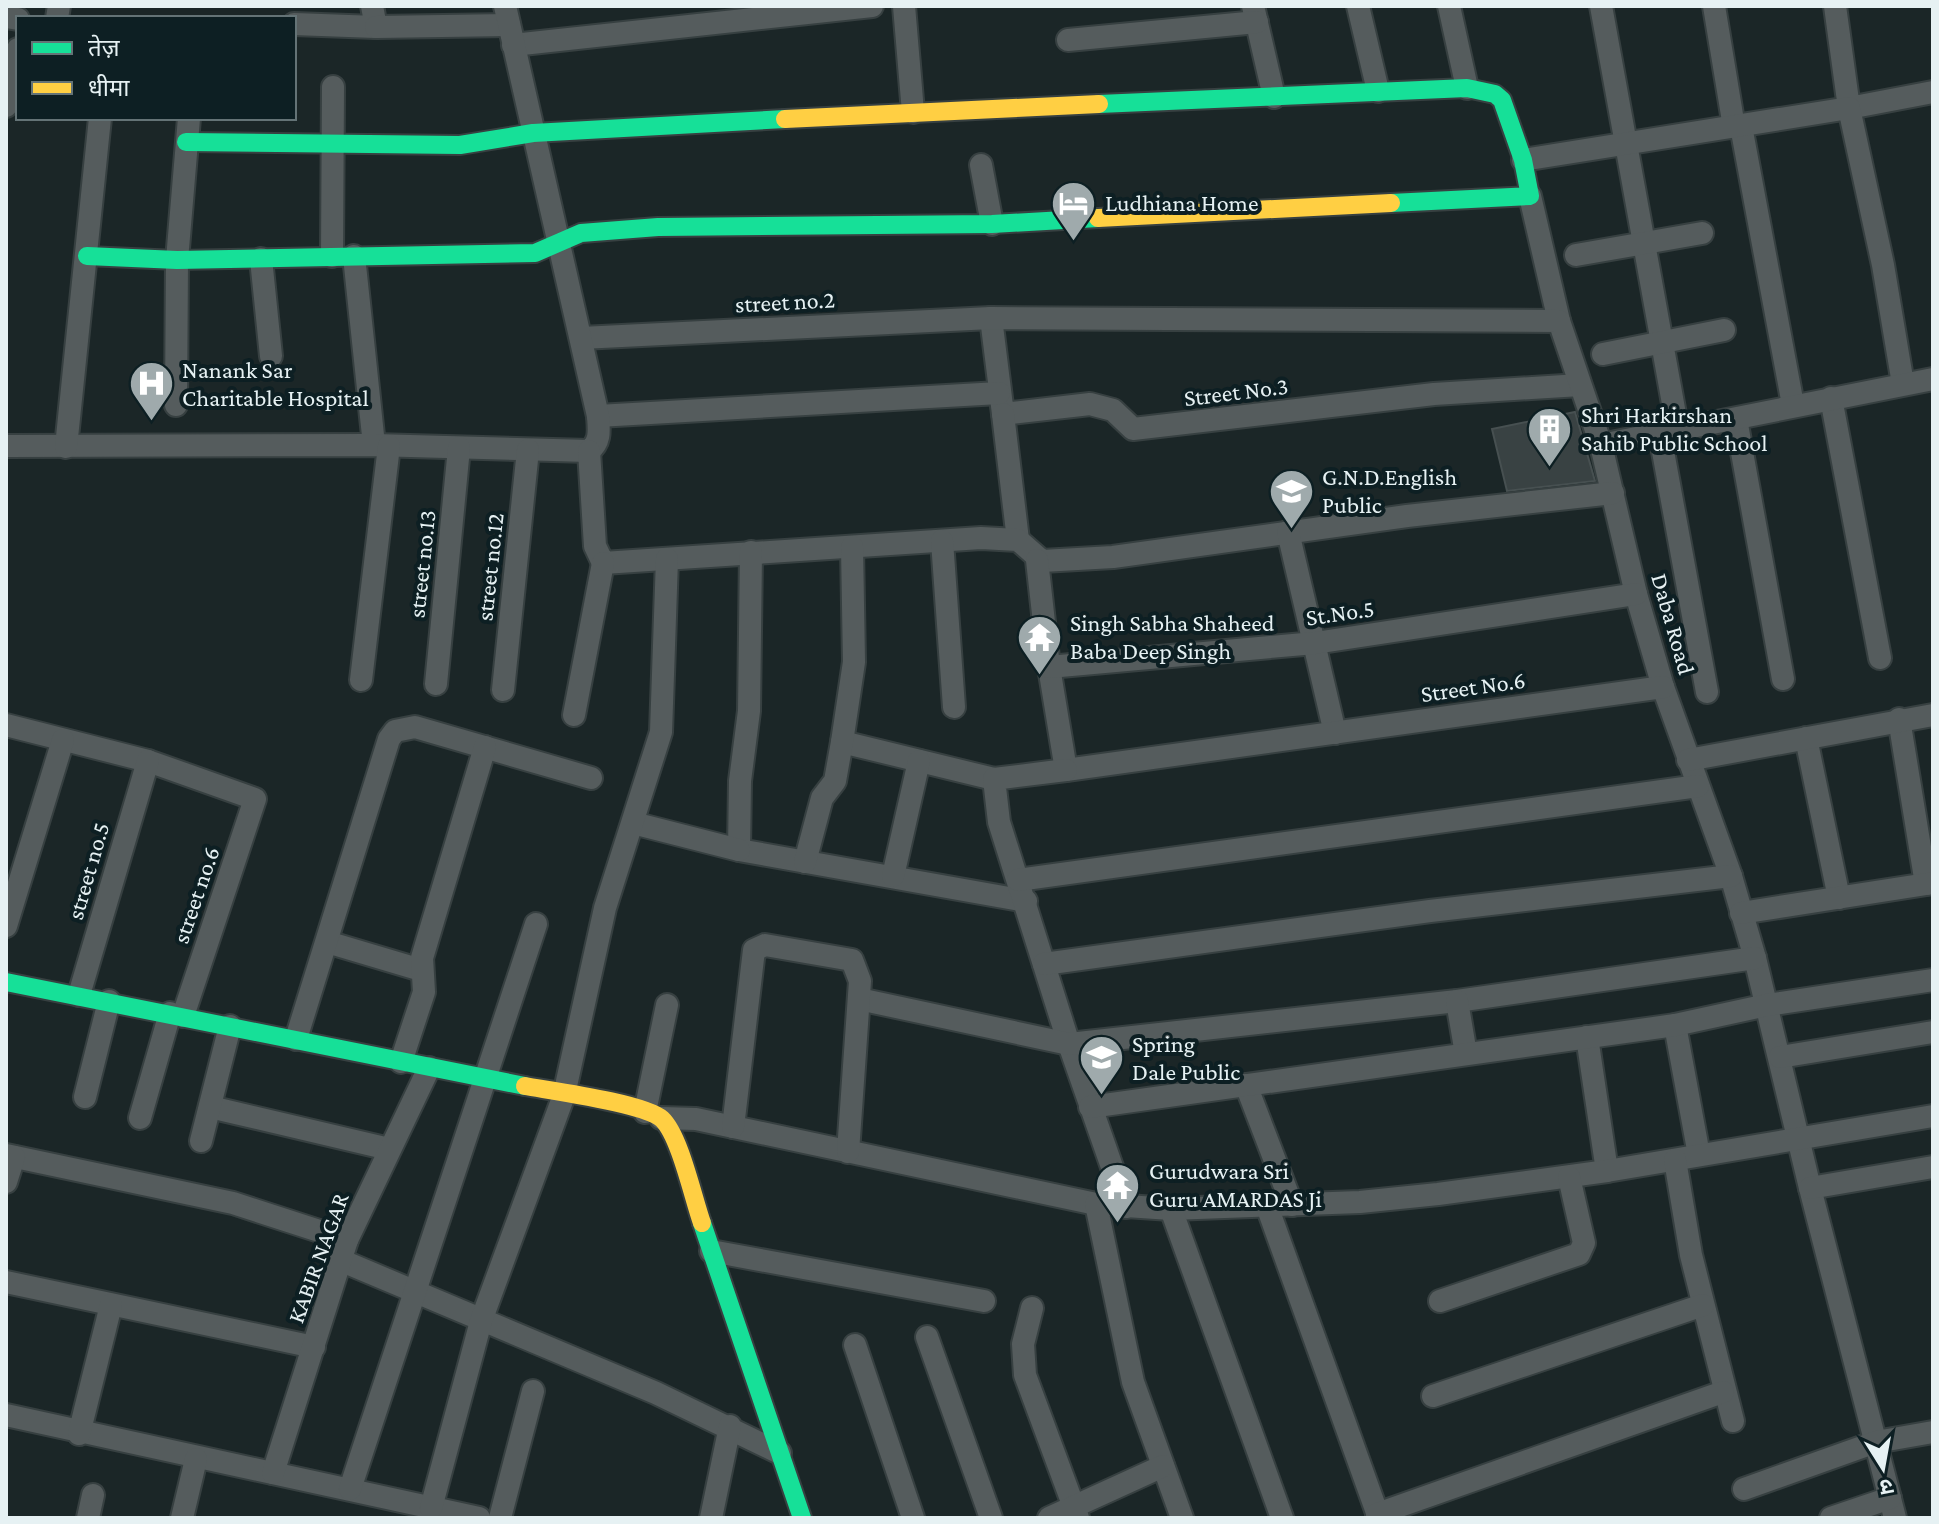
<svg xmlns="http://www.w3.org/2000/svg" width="1939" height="1524" viewBox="0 0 1939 1524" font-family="'Crimson Pro','Noto Sans Devanagari',serif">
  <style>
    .building { fill: #394243; stroke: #475051; stroke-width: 2 }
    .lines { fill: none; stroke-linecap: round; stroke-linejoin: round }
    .street-casing { stroke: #374041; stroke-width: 26 }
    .fast-casing { stroke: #374041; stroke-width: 22 }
    .slow-casing { stroke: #374041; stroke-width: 22 }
    .street { stroke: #555c5d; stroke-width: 22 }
    .fast { stroke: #16e098; stroke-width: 18 }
    .slow { stroke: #ffcf43; stroke-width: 18 }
    .labels { text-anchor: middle; stroke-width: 8; stroke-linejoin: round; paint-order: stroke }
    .poi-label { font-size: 24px; fill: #e6f1f3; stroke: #0d1f23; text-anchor: start }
    .street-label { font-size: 24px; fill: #e6f1f3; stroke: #0d1f23 }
  </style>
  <rect width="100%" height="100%" fill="#1b2627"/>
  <!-- building -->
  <polygon class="building" points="1575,412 1595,481 1507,491 1492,429"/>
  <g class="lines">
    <defs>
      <g id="street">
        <polyline points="904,6 913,112"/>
        <polyline points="1253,6 1274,97"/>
        <polyline points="1358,6 1378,91"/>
        <polyline points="1449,6 1467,88"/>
        <polyline points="1601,6 1678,431"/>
        <polyline points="1714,6 1734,127"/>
        <polyline points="1835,6 1849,108 1933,92"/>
        <polyline points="6,17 18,19"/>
        <polyline points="57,18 59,6"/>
        <polyline points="294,24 376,27 372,6"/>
        <polyline points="376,27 509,25"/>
        <polyline points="1068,40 1257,22"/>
        <polyline points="513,45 872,6"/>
        <polyline points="6,106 18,49"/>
        <polyline points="1741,126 1793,405"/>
        <polyline points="1523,160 1849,108 1883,265 1903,384"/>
        <polyline points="981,165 992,224"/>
        <polyline points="1530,196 1559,321"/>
        <polyline points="1576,255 1702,233"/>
        <polyline points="332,256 333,87"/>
        <polyline points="354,256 374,445"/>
        <polyline points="261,259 271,356"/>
        <polyline points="991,318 1003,414 1090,404 1113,410 1133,429 1434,394 1580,385"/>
        <polyline points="581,338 991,318 1559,321 1601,445 1636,594 1663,687 1731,876 1755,958 1810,1188 1895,1518"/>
        <polyline points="1603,354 1724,330"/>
        <polyline points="1831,398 1880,658"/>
        <polyline points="176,405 177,260 189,118"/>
        <polyline points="1003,414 1018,540"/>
        <polyline points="598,416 999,393"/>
        <polyline points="1736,419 1783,679"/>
        <polyline points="1660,435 1707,692"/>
        <polyline points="1601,445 1933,379"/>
        <path d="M6 446 374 445 589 451C601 442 599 430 598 416L505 6"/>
        <polyline points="66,447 100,118"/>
        <polyline points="589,451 595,546 603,563 981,538 1018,540 1042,561 1113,557 1407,516 1613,493"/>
        <polyline points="1288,532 1335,733"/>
        <polyline points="942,541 954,707"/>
        <polyline points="751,552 749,711 740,781 739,850 1026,901"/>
        <polyline points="1037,560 1049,667 1066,770 1663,687"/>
        <polyline points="1049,667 1315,643 1636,594"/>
        <polyline points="361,680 389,446"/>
        <polyline points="436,684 459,448"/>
        <polyline points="503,690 528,450"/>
        <polyline points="574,715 603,563"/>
        <polyline points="1899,719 1926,884"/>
        <polyline points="6,725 148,761 255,799 183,1016"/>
        <polyline points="1806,738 1839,898"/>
        <polyline points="842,742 994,779"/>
        <polyline points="1688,760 1933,715"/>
        <polyline points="1066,770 994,779 999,822 1069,1044 1126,1207"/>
        <polyline points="633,823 739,850"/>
        <polyline points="805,862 822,798 835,781 842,742 854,662 852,547"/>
        <polyline points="893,876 919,761"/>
        <polyline points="1018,880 1698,786"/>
        <polyline points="1741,913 1933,883"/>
        <polyline points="6,926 63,740"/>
        <polyline points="327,942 421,970"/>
        <polyline points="1044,964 1430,911 1731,876"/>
        <polyline points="79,995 148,761"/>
        <polyline points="859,999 1069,1044 1457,1001 1755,958"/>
        <polyline points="1457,1001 1466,1054"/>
        <polyline points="1675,1025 1699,1155"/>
        <polyline points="1587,1037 1607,1171"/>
        <polyline points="296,1039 389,739 395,731 415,727 591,778"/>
        <polyline points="1780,1057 1933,1032"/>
        <polyline points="401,1062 424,992 422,958 485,747"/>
        <polyline points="1246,1085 1292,1205"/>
        <polyline points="85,1097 109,1001"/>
        <polyline points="210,1107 389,1149"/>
        <polyline points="1090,1107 1675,1025 1767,1005 1933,980"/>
        <polyline points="645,1112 667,1005"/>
        <polyline points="140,1118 170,1013"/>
        <polyline points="661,1118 696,1119 1096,1204 1171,1209 1360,1202 1438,1194 1607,1171 1933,1116"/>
        <polyline points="733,1127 754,950 765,945 852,960 860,981 848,1152"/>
        <polyline points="201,1141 230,1026"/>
        <polyline points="6,1155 233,1203 347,1240"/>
        <polyline points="1675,1160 1691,1255 1733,1421"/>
        <polyline points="6,1182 14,1157"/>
        <polyline points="1810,1188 1933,1167"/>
        <polyline points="1096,1204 1133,1382 1182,1518"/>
        <polyline points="1267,1206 1379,1518"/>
        <polyline points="1171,1209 1282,1518"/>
        <polyline points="711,1251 984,1301"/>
        <polyline points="340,1260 656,1393 780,1453"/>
        <polyline points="6,1282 314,1347"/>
        <polyline points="1440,1301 1579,1254 1584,1243 1569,1177"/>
        <polyline points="1032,1308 1023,1344 1025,1375 1078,1518"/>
        <polyline points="927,1337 991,1518"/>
        <polyline points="855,1345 913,1518"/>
        <polyline points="1433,1396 1703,1305"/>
        <polyline points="6,1415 479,1518"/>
        <polyline points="79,1434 111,1305"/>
        <polyline points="273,1473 347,1240 429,1068"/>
        <polyline points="350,1489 536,924"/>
        <polyline points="1744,1489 1876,1442 1933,1432"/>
        <polyline points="431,1508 481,1321 564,1095 605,908 661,732 667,559"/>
        <polyline points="1377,1514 1723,1392"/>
        <polyline points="88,1518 93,1495"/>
        <polyline points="182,1518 196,1459"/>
        <polyline points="500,1518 533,1391"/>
        <polyline points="711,1518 730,1426"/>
        <polyline points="1049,1518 1163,1466"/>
        <polyline points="1831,1518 1890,1498"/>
      </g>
      <g id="fast">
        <polyline points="1099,104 1467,88 1495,94 1502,100 1523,160 1530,196 1391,203"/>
        <polyline points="186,142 460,145 533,133 785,119"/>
        <polyline points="87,256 177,260 535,253 581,233 658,227 992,224 1098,218"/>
        <polyline points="6,982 525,1086"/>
        <polyline points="702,1223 802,1518"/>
      </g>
      <g id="slow">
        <polyline points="785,119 1099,104"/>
        <polyline points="1098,218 1391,203"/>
        <path d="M525 1086C553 1091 644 1103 662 1119 680 1136 693 1198 702 1223"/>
      </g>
    </defs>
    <!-- street casing -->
    <use href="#street" class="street-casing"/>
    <!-- fast casing -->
    <use href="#fast" class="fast-casing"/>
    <!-- slow casing -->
    <use href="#slow" class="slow-casing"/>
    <!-- street -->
    <use href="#street" class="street"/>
    <!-- fast -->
    <use href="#fast" class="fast"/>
    <!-- slow -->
    <use href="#slow" class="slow"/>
  </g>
  <!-- icons -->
  <defs>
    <symbol id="hotel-pin" viewBox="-11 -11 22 30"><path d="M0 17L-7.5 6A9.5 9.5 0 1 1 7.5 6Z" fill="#9faaac" stroke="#0d1f23"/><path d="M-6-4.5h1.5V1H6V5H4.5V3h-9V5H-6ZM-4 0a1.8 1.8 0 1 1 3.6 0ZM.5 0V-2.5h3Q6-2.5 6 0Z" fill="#fff"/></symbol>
    <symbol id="hospital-pin" viewBox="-11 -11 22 30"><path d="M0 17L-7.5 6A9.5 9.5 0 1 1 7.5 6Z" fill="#9faaac" stroke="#0d1f23"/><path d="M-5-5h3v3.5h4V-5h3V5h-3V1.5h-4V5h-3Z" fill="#fff"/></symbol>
    <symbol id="building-pin" viewBox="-11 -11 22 30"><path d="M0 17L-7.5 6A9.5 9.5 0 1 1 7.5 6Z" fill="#9faaac" stroke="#0d1f23"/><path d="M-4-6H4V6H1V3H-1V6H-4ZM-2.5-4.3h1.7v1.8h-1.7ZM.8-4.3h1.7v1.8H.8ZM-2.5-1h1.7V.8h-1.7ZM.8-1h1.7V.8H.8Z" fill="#fff"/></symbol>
    <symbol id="school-pin" viewBox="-11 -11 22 30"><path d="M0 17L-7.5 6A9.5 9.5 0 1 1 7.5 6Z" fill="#9faaac" stroke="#0d1f23"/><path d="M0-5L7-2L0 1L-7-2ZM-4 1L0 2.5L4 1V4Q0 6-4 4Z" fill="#fff"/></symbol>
    <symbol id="temple-pin" viewBox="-11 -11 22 30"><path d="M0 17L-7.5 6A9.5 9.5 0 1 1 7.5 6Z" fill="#9faaac" stroke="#0d1f23"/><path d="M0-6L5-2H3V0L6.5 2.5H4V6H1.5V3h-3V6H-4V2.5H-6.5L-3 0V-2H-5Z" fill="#fff"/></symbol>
  </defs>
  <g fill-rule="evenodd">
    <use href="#hotel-pin" x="1048" y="178" width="51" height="69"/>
    <use href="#hospital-pin" x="126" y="358" width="51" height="69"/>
    <use href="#building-pin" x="1524" y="404" width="51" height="69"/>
    <use href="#school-pin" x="1266" y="466" width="51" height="69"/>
    <use href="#temple-pin" x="1014" y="612" width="51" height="69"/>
    <use href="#school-pin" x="1076" y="1032" width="51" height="69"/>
    <use href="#temple-pin" x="1092" y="1160" width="51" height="69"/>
  </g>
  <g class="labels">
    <!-- poi labels -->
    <g class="poi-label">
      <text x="1105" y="211">Ludhiana Home</text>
      <text x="182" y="378">Nanank Sar<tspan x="182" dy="28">Charitable Hospital</tspan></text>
      <text x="1581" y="423">Shri Harkirshan<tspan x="1581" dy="28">Sahib Public School</tspan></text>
      <text x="1322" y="485">G.N.D.English<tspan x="1322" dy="28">Public</tspan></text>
      <text x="1070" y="631">Singh Sabha Shaheed<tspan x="1070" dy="28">Baba Deep Singh</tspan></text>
      <text x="1132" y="1052">Spring<tspan x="1132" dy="28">Dale Public</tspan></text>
      <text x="1149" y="1179">Gurudwara Sri<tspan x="1149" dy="28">Guru AMARDAS Ji</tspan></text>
    </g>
    <!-- street labels -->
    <g class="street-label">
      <text transform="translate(785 302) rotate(-3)" y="8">street no.2</text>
      <text transform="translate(1236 392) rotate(-7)" y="8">Street No.3</text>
      <text transform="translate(422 564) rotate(-84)" y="8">street no.13</text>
      <text transform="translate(490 567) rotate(-84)" y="8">street no.12</text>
      <text transform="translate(1340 613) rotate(-8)" y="8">St.No.5</text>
      <text transform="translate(1673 624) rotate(74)" y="8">Daba Road</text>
      <text transform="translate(1473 687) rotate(-8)" y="8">Street No.6</text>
      <text transform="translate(88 871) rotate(-74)" y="8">street no.5</text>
      <text transform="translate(196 895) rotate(-71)" y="8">street no.6</text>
      <text transform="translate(318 1258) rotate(-70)" y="8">KABIR NAGAR</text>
    </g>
  </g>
  <!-- border -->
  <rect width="1939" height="1524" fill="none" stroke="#e6f1f3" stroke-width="16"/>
  <!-- legend -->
  <rect x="16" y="16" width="280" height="104" fill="#0d1f23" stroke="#647376" stroke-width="2"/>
  <rect x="32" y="42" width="40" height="12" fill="#16e098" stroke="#647376" stroke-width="2"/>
  <text x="88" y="56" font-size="24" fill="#e6f1f3">तेज़</text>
  <rect x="32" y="82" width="40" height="12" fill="#ffcf43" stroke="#647376" stroke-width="2"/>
  <text x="88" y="96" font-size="24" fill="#e6f1f3">धीमा</text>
  <!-- north arrow -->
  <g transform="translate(1883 1468) rotate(169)" stroke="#0d1f23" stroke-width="6" paint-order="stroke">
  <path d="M0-6L14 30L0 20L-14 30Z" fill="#e6f1f3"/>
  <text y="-12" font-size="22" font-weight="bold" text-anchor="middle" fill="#e6f1f3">उ</text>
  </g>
</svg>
